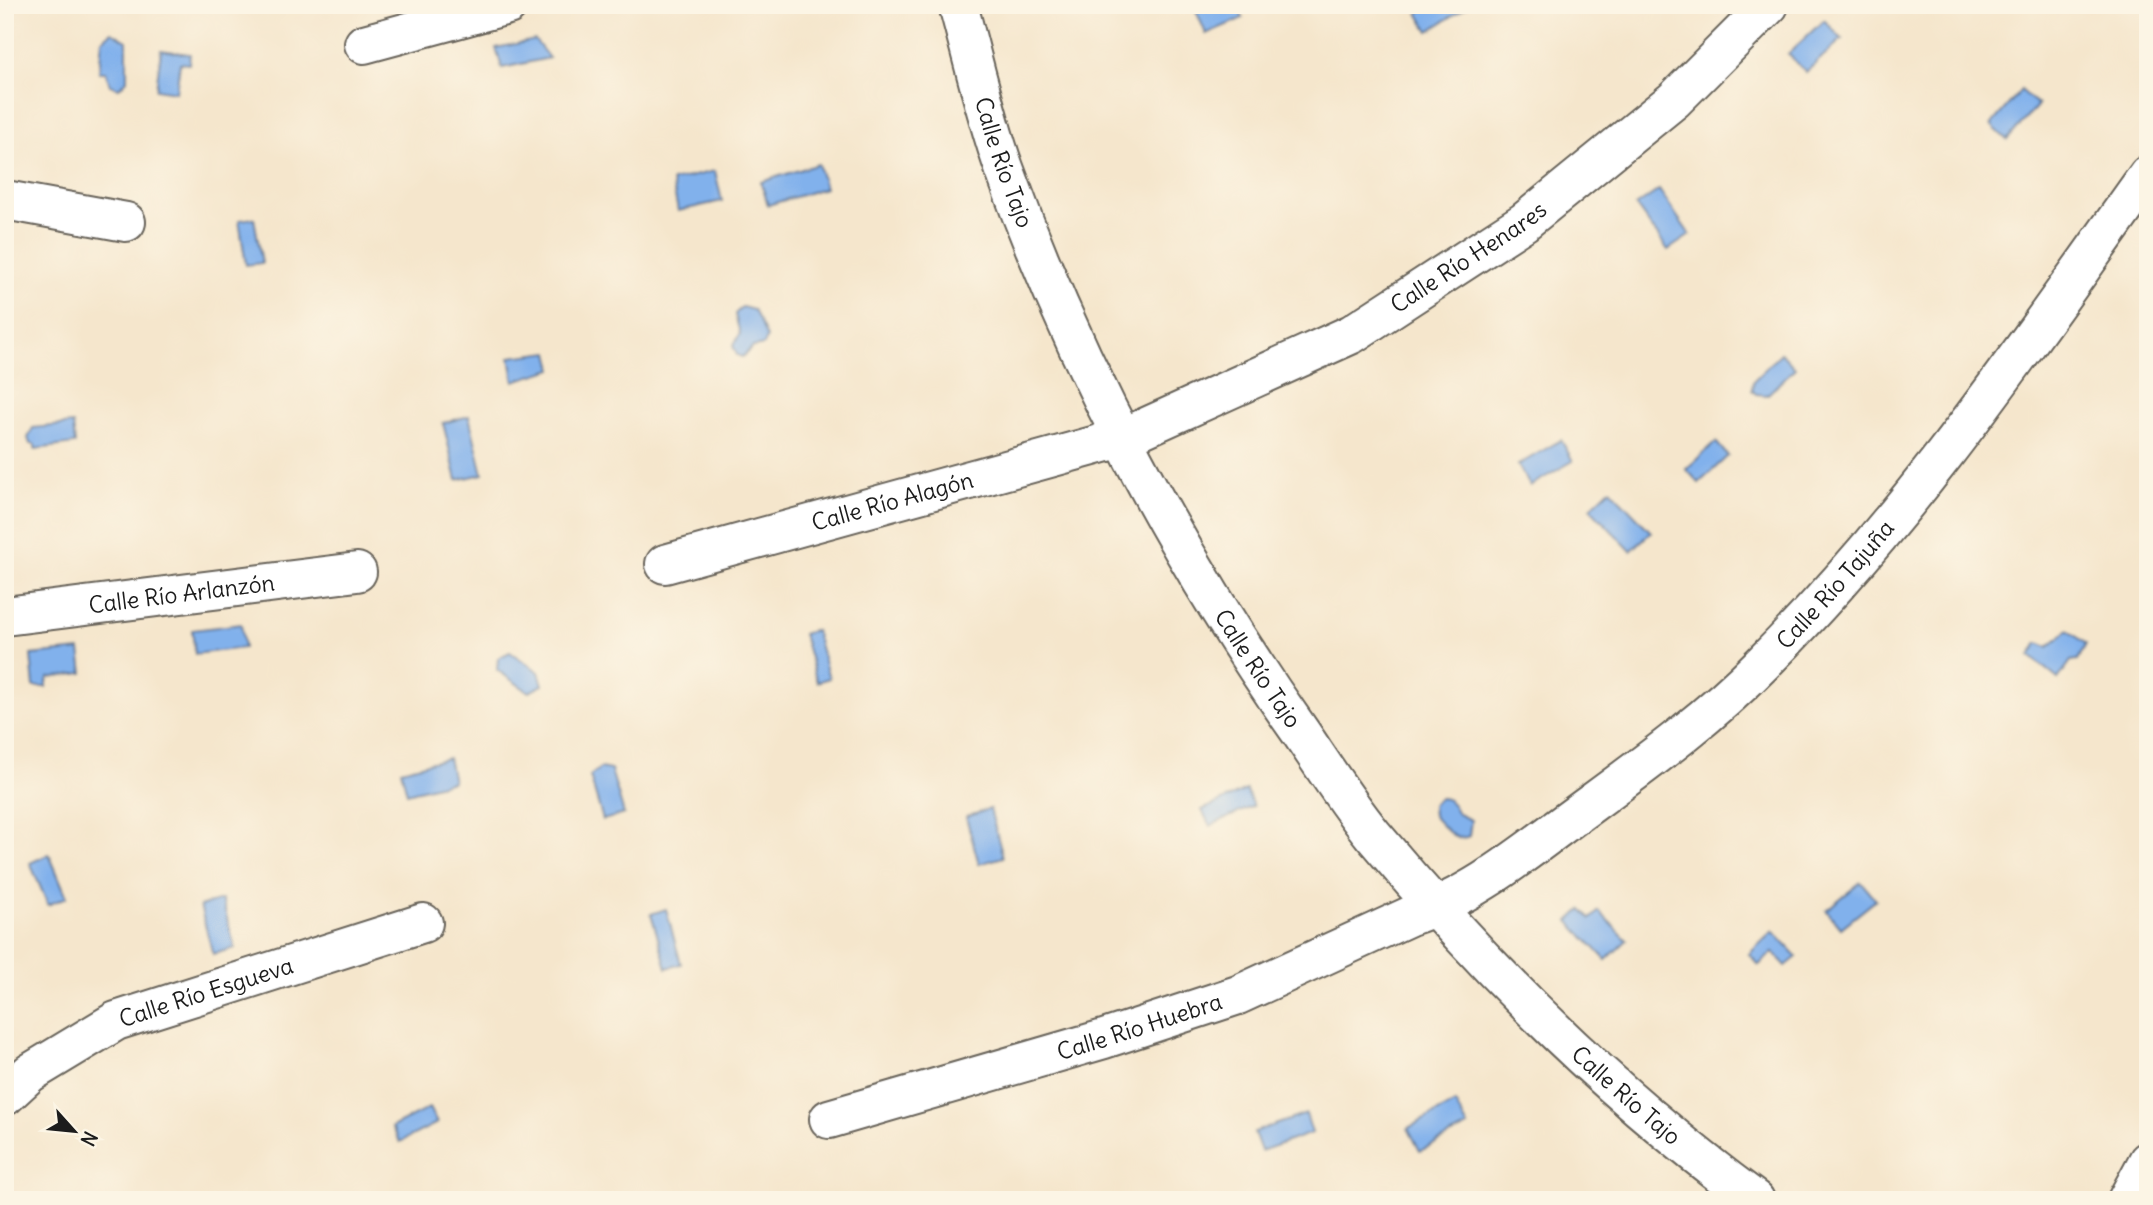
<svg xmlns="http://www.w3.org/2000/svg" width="2153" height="1205" viewBox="0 0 2153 1205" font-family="Delius,sans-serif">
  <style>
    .water { fill: #81b1ec; stroke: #4e6684; stroke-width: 2 }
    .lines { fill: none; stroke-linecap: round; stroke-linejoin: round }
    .minor-casing { stroke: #68635a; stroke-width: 42 }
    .minor { stroke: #fff; stroke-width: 38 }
    .labels { text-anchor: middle; stroke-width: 6; stroke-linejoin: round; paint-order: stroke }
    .street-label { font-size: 23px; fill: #1c1c1c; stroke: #fcf5e5 }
  </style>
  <rect width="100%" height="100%" fill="#fcf5e5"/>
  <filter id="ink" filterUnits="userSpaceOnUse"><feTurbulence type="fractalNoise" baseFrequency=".0143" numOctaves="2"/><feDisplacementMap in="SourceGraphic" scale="14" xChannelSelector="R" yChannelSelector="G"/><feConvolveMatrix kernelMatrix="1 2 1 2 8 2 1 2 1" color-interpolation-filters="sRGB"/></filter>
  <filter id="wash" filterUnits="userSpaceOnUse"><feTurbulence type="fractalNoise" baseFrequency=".00686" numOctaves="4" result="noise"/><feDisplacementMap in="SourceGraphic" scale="28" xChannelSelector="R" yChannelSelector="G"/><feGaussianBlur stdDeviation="1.57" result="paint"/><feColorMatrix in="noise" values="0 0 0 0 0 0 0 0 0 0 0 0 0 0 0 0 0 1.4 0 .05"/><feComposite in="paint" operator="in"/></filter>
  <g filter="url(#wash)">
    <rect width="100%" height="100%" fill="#f5e6cc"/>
    <!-- water -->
    <g class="water">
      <polygon points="1209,5 1211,9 1238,5 1243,18 1206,34 1194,6"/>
      <polygon points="1430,5 1465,5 1466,7 1429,31 1418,13"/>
      <polygon points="1824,20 1842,39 1806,72 1788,54"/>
      <polygon points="112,32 127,41 127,80 119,88 110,85 106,72 99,72 102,40"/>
      <polygon points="535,40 549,58 502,68 496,48"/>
      <polygon points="161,50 190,54 189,64 180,63 176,92 156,89"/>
      <polygon points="2021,90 2038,105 2007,140 1991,125"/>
      <polygon points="818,164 825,188 768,205 761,182"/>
      <polygon points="715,171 722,201 678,211 672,181"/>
      <polygon points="1659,190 1690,235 1668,250 1636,206"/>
      <polygon points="254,218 262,263 246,265 239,220"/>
      <polygon points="742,307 754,310 767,337 764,345 753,347 742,357 737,355 733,346 740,334 735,314"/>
      <polygon points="549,352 553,369 514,381 510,357"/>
      <polygon points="1781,353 1795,368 1767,395 1756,394 1752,390 1753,381"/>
      <polygon points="469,416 483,474 457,480 443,423"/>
      <polygon points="73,424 75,444 35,449 35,445 30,444 28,438 33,428"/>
      <polygon points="1561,440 1573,461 1530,486 1518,465"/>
      <polygon points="1716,442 1728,456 1699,483 1686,469"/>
      <polygon points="1610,489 1651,532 1631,551 1590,508"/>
      <polygon points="241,624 244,648 195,654 192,630"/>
      <polygon points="815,630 829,678 817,682 803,634"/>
      <polygon points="2068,630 2086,644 2078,660 2071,661 2058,679 2030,656 2038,643 2048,647"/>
      <polygon points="80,650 83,673 48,678 46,687 34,687 31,655"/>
      <polygon points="510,652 539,672 543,685 529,692 497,670 498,658"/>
      <polygon points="448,758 453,781 407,793 401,770"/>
      <polygon points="600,768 611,770 624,814 603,820 590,776"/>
      <polygon points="1246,790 1253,806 1210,826 1202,810"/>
      <path d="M1439 798C1450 798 1454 805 1458 814L1471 820 1469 836C1454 843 1443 826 1433 816L1432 805Z"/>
      <polygon points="990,809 1003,857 979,864 966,817"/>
      <polygon points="49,854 67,897 48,905 30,863"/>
      <polygon points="1861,882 1876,900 1841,928 1826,910"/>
      <polygon points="222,900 235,948 213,954 200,906"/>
      <polygon points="666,909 681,964 667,968 651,914"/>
      <polygon points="1582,909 1591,919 1599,911 1627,940 1606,960 1569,921"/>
      <polygon points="1773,931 1797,957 1786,966 1773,952 1759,965 1749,954"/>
      <polygon points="1455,1103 1468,1127 1420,1151 1408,1128"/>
      <polygon points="429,1108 437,1123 400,1142 392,1127"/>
      <polygon points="1306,1114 1312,1133 1261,1151 1254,1132"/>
    </g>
  </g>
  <g filter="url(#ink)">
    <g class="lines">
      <defs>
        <g id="minor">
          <path id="s1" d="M958 5C973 59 985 115 1004 168 1075 365 1180 562 1301 733 1324 767 1347 803 1373 835 1486 970 1613 1096 1755 1200"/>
          <polyline points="364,44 508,5"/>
          <polyline points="5,200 126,222"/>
          <path id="s2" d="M665 564 1122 438 1352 334 1524 222 1674 100 1769 5"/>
          <path id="s3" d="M5 616 357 572"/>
          <path id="s4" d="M5 1096 30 1073 116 1021 423 923"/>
          <path id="s5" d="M829 1119 1104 1039 1238 995 1410 916C1472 897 1525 852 1577 814 1641 767 1707 720 1763 663 1910 516 2027 344 2148 175"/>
          <polyline points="2127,1200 2148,1161"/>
        </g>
      </defs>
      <!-- minor casing -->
      <use href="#minor" class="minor-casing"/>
      <!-- minor -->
      <use href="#minor" class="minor"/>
    </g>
  </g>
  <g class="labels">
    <!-- street labels -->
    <g class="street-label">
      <text dy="8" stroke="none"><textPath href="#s1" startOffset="164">Calle Río Tajo</textPath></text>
      <text dy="8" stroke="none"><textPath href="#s2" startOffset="866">Calle Río Henares</textPath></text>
      <text dy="8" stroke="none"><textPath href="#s2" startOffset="236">Calle Río Alagón</textPath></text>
      <text dy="8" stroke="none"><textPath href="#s5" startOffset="1160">Calle Río Tajuña</textPath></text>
      <text dy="8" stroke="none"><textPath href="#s3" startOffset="178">Calle Río Arlanzón</textPath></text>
      <text dy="8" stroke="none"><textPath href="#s1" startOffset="732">Calle Río Tajo</textPath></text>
      <text dy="8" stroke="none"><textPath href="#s4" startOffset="229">Calle Río Esgueva</textPath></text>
      <text dy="8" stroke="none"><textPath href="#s5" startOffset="324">Calle Río Huebra</textPath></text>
      <text dy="8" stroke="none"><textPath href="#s1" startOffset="1298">Calle Río Tajo</textPath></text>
    </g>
  </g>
  <!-- margin -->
  <rect width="2153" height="1205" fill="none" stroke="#fcf5e5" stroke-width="28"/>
  <!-- north arrow -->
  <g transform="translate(74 1131) rotate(117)" stroke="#fcf5e5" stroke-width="5" paint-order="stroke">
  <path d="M0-5L12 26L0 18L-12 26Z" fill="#1c1c1c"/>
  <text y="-10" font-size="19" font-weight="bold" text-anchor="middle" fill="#1c1c1c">N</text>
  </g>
</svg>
